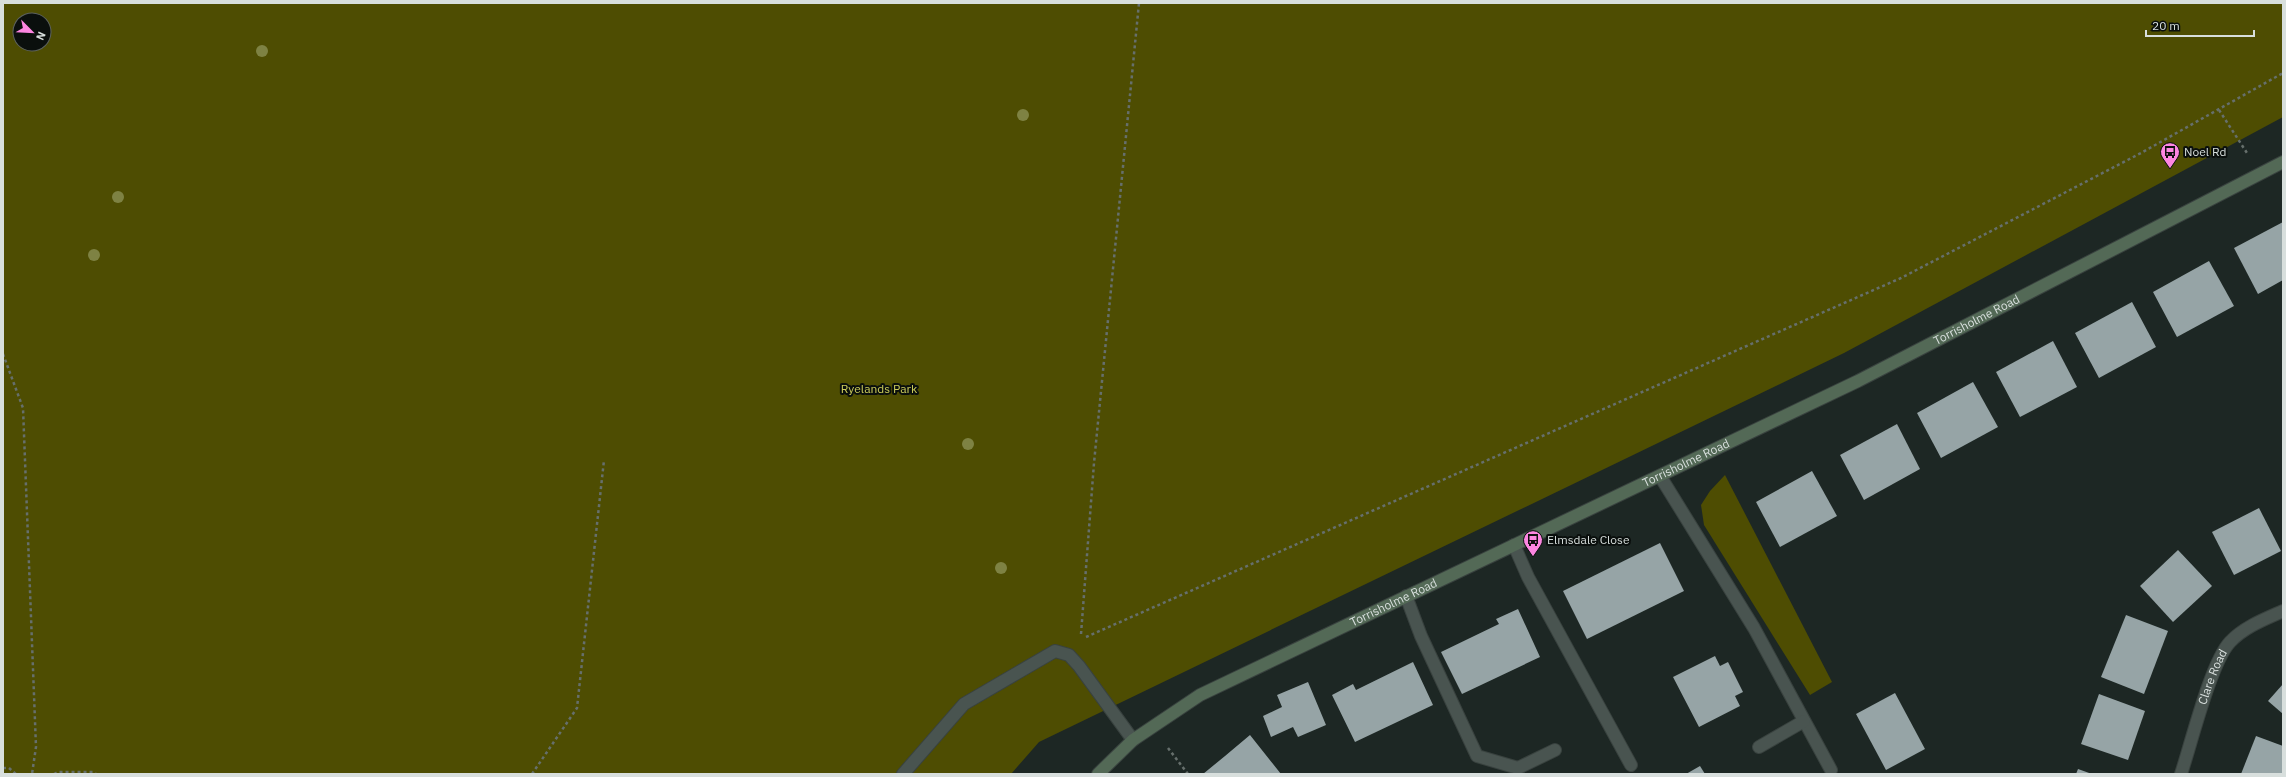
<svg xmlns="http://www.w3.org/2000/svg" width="2286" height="777" viewBox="0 0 2286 777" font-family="'IBM Plex Sans',sans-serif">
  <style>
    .green { fill: #4e4d02; fill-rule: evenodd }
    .building { fill: #96a4a6 }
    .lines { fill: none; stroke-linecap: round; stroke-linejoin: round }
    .service-casing { stroke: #39423f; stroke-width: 14 }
    .minor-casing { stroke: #39423f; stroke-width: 14 }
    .secondary-casing { stroke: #39423f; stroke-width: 14 }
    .path { stroke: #666f6c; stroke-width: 2.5; stroke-dasharray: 3 3; stroke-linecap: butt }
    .service { stroke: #495450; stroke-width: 12 }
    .minor { stroke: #495450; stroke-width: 12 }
    .secondary { stroke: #536956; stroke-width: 12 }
    .tree { fill: #7e8243 }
    .labels { text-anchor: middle; stroke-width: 4; stroke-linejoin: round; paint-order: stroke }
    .poi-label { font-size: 12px; fill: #d8dfdd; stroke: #0a0f0d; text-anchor: start }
    .street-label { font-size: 12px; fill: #d8dfdd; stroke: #0a0f0d }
    .park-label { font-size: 12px; fill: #cdcd5c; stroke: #0a0f0d }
  </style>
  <rect width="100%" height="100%" fill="#1d2724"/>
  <!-- green -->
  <g class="green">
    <path d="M3 3H2283V117L1844 353 1039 742 1011 774H3ZM20 20H44V44H20Z"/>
    <polygon points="1725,475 1832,682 1810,695 1704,525 1701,505 1710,491"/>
  </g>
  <!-- building -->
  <g class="building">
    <polygon points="2283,222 2283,280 2258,294 2234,248"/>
    <polygon points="2209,261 2234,306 2177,337 2153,292"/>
    <polygon points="2132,302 2156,347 2099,378 2075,333"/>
    <polygon points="2053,341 2077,387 2020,417 1996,372"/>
    <polygon points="1973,382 1998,427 1941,458 1917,413"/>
    <polygon points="1897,424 1920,469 1864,500 1840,455"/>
    <polygon points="1812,471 1837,516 1780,547 1756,502"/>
    <polygon points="2259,508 2281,551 2234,575 2212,532"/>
    <polygon points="1660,543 1684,591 1587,639 1563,591"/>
    <polygon points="2178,550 2212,586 2173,622 2140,586"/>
    <polygon points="1518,609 1540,657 1462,694 1441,652 1499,624 1496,619"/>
    <polygon points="2126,615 2168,631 2144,694 2101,677"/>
    <polygon points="1715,656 1720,666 1728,662 1743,692 1735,696 1740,706 1699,727 1673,677"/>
    <polygon points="1413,662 1433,705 1355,742 1332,695 1353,684 1356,690"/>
    <polygon points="1308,682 1326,725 1298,737 1293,727 1271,737 1263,716 1282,707 1277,695"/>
    <polygon points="2283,684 2283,714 2268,701"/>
    <polygon points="1895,693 1925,749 1886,770 1856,714"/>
    <polygon points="2099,694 2145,711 2128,760 2081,744"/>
    <polygon points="1250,735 1281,774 1203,774 1225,756"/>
    <polygon points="2256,736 2283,746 2283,774 2241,774"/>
    <polygon points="1700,766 1705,774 1686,774"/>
    <polygon points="2078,769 2092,774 2076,774"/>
  </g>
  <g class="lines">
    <defs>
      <g id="service">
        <polyline points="1514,545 1528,577 1631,765"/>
        <polyline points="1406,596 1421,636 1477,756 1518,768 1555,750"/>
        <polyline points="903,774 964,704 1055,651 1069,655 1079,666 1133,740"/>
      </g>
      <g id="minor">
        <polyline points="1660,476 1754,628 1831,770"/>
        <polyline points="1759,747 1804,721"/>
        <path id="s1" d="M2181 774C2191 744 2211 662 2230 642 2244 627 2265 619 2283 611"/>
      </g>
      <g id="secondary">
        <path id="s2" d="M1098 774 1133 740 1200 695 1858 381 2283 162"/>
      </g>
    </defs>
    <!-- service casing -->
    <use href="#service" class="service-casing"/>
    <!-- minor casing -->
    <use href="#minor" class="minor-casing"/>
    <!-- secondary casing -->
    <use href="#secondary" class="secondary-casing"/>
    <!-- path -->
    <g class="path">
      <polyline points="2219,110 2247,153"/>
      <polyline points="3,354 23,408 36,747 32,774"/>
      <polyline points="1081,634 1094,463 1139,3"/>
      <polyline points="1086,637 1901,278 2141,153 2283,73"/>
      <polyline points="1168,748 1188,774"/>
      <polyline points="3,768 9,768 16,774"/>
      <polyline points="54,774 58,772 93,772 96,774"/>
      <polyline points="532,774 577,708 604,460"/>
    </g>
    <!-- service -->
    <use href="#service" class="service"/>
    <!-- minor -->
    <use href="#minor" class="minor"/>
    <!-- secondary -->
    <use href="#secondary" class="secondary"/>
  </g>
  <!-- trees -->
  <g class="tree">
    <circle cx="262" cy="51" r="6"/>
    <circle cx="1023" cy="115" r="6"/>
    <circle cx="118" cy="197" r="6"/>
    <circle cx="94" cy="255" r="6"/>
    <circle cx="968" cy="444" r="6"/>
    <circle cx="1001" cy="568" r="6"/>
  </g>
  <!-- icons -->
  <defs>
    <symbol id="bus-pin" viewBox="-11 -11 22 30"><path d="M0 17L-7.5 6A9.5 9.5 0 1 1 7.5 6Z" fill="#fd86e1" stroke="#0a0f0d"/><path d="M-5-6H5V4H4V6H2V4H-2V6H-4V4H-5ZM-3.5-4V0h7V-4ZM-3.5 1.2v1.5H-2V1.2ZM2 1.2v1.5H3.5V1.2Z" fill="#111"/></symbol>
  </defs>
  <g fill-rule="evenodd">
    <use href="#bus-pin" x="2159" y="141" width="22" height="30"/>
    <use href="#bus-pin" x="1522" y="529" width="22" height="30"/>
  </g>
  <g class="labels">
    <!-- poi labels -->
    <g class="poi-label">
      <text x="2184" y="156">Noel Rd</text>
      <text x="1547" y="544">Elmsdale Close</text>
    </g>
    <!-- street labels -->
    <g class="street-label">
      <text dy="4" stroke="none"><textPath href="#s2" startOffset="992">Torrisholme Road</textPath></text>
      <text dy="4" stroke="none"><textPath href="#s2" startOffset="668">Torrisholme Road</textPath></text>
      <text dy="4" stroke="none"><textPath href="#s2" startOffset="344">Torrisholme Road</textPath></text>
      <text dy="4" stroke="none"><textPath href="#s1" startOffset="102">Clare Road</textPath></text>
    </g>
    <!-- park labels -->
    <g class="park-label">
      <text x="879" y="393">Ryelands Park</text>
    </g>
  </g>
  <!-- border -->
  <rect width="2286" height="777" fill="none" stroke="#d8dfdd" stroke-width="8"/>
  <!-- north arrow -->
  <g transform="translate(32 32) rotate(114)"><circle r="19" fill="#0a0f0d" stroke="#5c6260"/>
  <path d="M0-3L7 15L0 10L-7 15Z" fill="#fd86e1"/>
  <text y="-6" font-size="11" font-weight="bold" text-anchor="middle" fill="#d8dfdd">N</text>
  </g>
  <!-- scale -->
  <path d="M2146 30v6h108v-6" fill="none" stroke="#d8dfdd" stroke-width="2"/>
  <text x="2152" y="30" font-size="12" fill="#d8dfdd" stroke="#0a0f0d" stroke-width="3" paint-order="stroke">20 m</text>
</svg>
